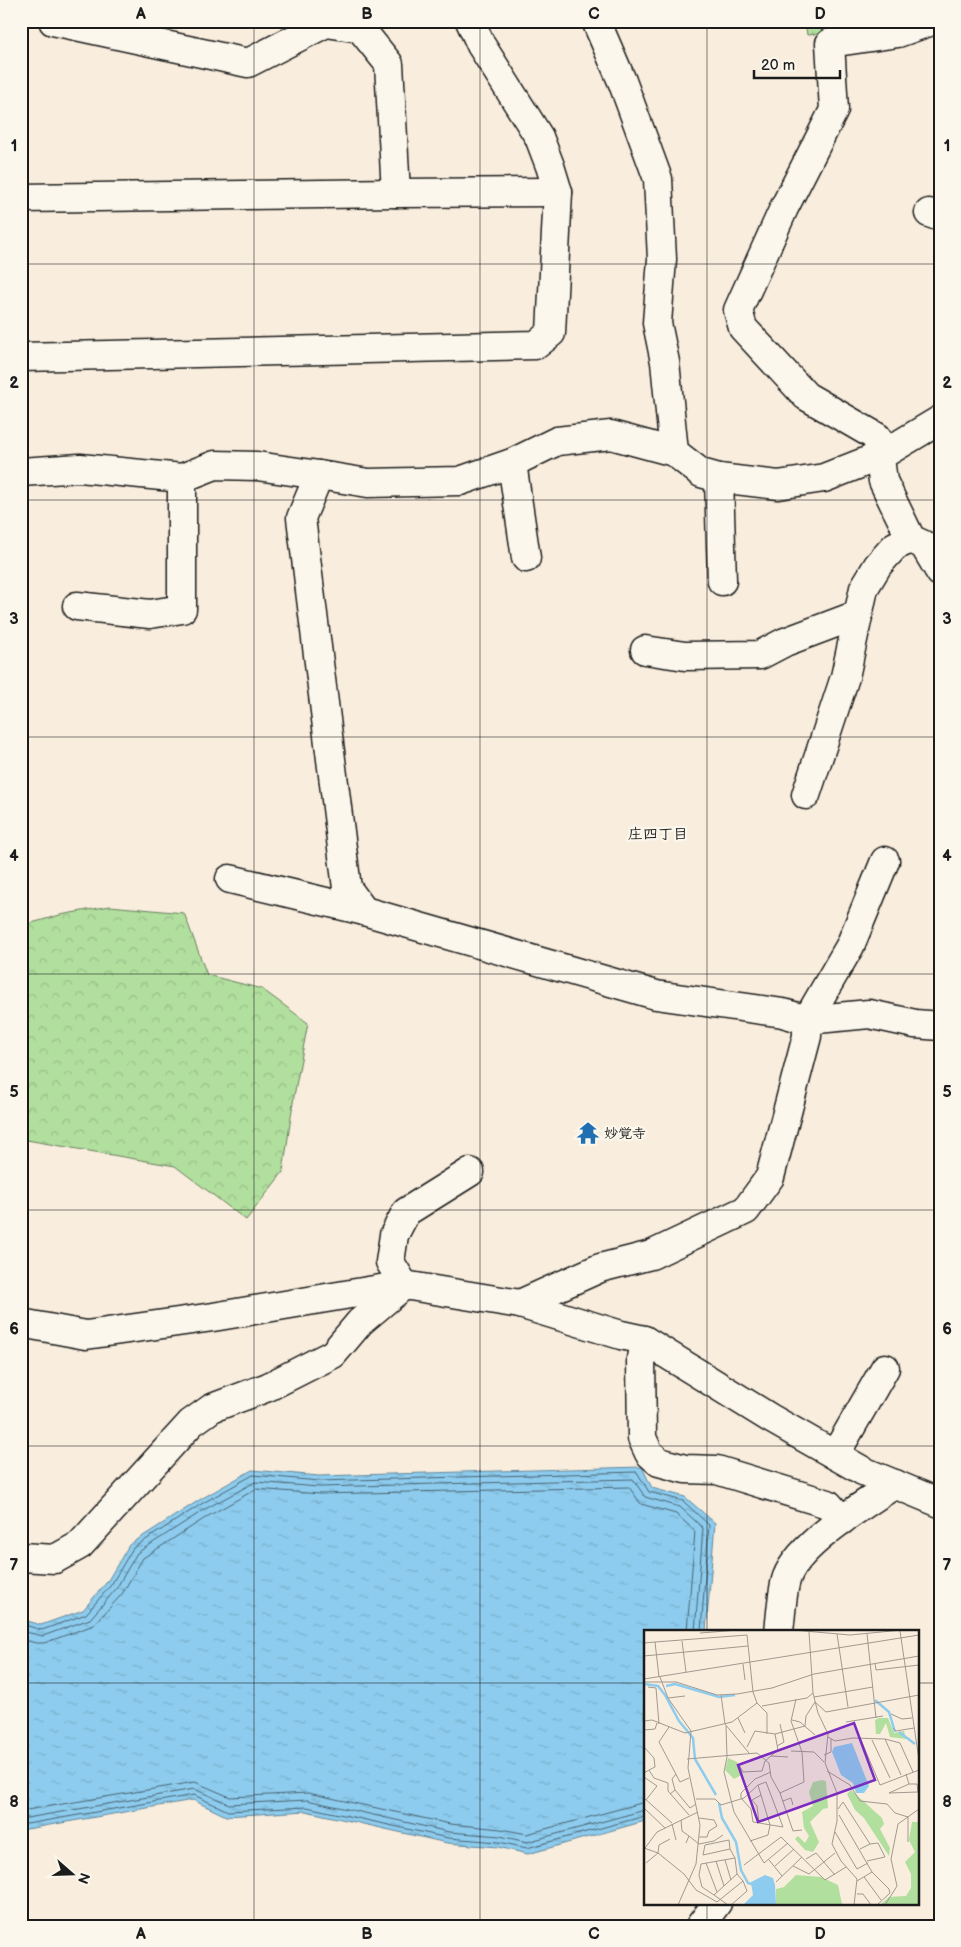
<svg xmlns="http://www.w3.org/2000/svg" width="961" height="1947" viewBox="0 0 961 1947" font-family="'Balsamiq Sans','Klee One',sans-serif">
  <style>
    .green { fill: url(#green-dots); stroke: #667e5d }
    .forest { fill: url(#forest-crowns); stroke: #667e5d }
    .water { fill: url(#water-ripples); stroke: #60869a }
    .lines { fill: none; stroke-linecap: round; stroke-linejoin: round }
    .shore { stroke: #496270; stroke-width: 1 }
    .minor-casing { stroke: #1c1c1c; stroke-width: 31 }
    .minor { stroke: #fbf7ec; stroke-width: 28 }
    .grid { fill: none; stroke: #1c1c1c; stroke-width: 1; stroke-opacity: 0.55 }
    .labels { text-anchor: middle; stroke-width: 4.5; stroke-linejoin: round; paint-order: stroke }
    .poi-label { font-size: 14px; font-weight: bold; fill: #1c1c1c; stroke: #fbf7ec; text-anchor: start }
    .neighbourhood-label { font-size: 15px; font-weight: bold; fill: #1c1c1c; stroke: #fbf7ec }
    .inset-river { fill: none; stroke: #8dccee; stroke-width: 2.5 }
    .inset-road { fill: none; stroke: #a19990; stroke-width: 1 }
    .view { fill: #7b2cbf; fill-opacity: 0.15; stroke: #7b2cbf; stroke-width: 2.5 }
    .inset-edge { fill: none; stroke: #1c1c1c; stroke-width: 2.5 }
    .neatline { fill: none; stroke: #1c1c1c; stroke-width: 2 }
    .grid-label { font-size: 16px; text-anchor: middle; font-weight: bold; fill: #1c1c1c }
  </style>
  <defs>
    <pattern id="green-dots" width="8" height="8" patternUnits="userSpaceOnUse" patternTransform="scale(1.25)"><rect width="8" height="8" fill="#b1df9e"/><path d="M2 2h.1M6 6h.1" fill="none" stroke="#98bf88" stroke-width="1.8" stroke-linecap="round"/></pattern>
    <pattern id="forest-crowns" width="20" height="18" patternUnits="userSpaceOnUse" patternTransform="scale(1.25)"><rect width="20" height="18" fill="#b1df9e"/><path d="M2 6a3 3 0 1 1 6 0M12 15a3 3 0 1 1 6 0" fill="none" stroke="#98bf88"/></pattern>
    <pattern id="water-ripples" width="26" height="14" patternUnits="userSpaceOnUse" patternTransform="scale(1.25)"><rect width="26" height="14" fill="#8dccee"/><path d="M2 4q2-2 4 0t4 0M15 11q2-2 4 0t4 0" fill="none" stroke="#79afcc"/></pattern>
  </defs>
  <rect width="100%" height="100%" fill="#f9eddd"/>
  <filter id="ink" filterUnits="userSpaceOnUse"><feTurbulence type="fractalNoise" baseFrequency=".02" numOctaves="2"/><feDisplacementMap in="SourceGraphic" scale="10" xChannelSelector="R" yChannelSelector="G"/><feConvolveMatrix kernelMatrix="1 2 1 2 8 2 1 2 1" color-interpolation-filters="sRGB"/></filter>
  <g filter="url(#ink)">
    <!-- green -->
    <polygon class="green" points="805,21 912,21 897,27 807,35"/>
    <!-- forest -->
    <polygon class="forest" points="110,906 184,913 207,975 262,989 308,1023 294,1096 283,1172 246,1220 175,1166 21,1139 21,926 60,915"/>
    <!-- water -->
    <polygon class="water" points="642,1467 652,1488 685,1497 715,1523 706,1631 645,1631 645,1821 528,1854 498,1847 447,1843 306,1811 226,1816 193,1800 21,1830 21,1619 41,1625 83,1610 107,1582 129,1545 201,1499 252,1470 319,1476"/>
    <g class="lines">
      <!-- shore -->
      <g class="shore">
        <polyline points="21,1624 42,1630 86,1614 111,1585 133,1548 203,1503 253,1475 319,1481 637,1472 649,1492 683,1501 709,1525 701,1631"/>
        <polyline points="21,1631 43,1636 90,1619 116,1589 137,1553 207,1508 255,1482 319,1487 633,1479 645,1497 680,1507 703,1528 695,1631"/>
        <polyline points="21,1639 36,1643 44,1643 94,1625 122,1594 143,1558 210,1515 256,1489 320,1494 629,1487 641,1504 676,1514 695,1531 687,1631"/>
        <polyline points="21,1811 195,1782 230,1797 308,1793 450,1824 501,1829 527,1834 645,1802"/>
        <polyline points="21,1819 194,1789 229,1804 307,1800 449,1832 500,1836 527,1842 645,1810"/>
        <polyline points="21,1825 194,1795 228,1811 307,1807 448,1838 499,1842 527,1848 645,1816"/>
      </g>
      <defs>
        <g id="minor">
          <polyline points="53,21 248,63 326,23 360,28 389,64 396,193 558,192"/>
          <polyline points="596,21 622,81 658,179 662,259 657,323 665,362 674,452"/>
          <polyline points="932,21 898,33 830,43 834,110 784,208 738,310 743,328 806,396 877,437 883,481 911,539 924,545 940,572"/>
          <polyline points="21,198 396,193"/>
          <polyline points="929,213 940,217"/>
          <polyline points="21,357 536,345 551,333 558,192 550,166 539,137 481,45 470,21"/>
          <polyline points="940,420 880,456 824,478 778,485 719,478 701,473 674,452 611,435 557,441 512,463 460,481 368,483 319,475 301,518 347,888 364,911 656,995 783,1013 807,1020 869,1014 915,1024 940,1026"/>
          <polyline points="512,463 526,558"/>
          <polyline points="21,472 80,468 182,478 215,465 257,466 319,475"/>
          <polyline points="719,478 722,581"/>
          <polyline points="77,606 150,614 182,609 182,478"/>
          <polyline points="645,650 685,656 760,655 785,642 857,615"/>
          <polyline points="806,795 845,677 864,588 878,565 895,546 911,539"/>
          <polyline points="230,879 364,911"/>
          <polyline points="520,1304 600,1268 651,1255 746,1210 770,1177 807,1036 807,1020 850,946 885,861"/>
          <polyline points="21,1323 86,1335 213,1317 404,1285 520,1304 621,1335 644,1340 770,1418 863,1471 940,1503"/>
          <polyline points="644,1340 641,1359 642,1438 649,1453 659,1462 685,1469 717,1470 828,1504 842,1520"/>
          <polyline points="835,1455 885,1368"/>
          <polyline points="21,1557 55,1559 80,1545 191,1423 212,1408 268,1387 333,1354 360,1322 404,1285 390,1262 394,1235 406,1212 470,1172"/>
          <path d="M779 1631C781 1617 782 1589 787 1577 799 1544 866 1503 895 1484"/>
          <polyline points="700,1926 717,1903"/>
        </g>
      </defs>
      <!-- minor casing -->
      <use href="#minor" class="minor-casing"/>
      <!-- minor -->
      <use href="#minor" class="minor"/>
    </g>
  </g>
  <!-- grid -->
  <path class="grid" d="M254 21V1926M480 21V1926M707 21V1631M21 264H940M21 500H940M21 737H940M21 974H940M21 1210H940M21 1446H940M21 1683H645M917 1683H940M707 1903V1926"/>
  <!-- icons -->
  <defs>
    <symbol id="temple-bare" viewBox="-9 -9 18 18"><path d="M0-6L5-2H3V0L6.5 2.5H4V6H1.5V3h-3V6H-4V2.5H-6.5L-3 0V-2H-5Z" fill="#1f6fb2" stroke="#fbf7ec" stroke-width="2.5" paint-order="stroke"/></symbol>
  </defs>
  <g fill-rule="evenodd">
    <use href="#temple-bare" x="572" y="1117" width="32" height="32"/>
  </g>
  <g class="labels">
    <!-- poi labels -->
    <g class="poi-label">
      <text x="604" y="1138">妙覚寺</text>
    </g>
    <!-- neighbourhood labels -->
    <g class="neighbourhood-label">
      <text x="658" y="839">庄四丁目</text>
    </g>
  </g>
  <!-- overview -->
  <g transform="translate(644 1630)">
    <rect width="275" height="275" fill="#f9eddd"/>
    <path d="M84 128 93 132 99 144 90 149 81 140Z" fill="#b1df9e"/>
    <path d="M235 88H244L250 103 260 101 262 109 246 107 242 93 236 104H232L231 90ZM178 150 182 151 184 178 179 179 166 192 175 212 169 222 161 220 151 209 154 206 161 213 165 206 160 198 158 182 169 176 165 162 169 152ZM207 160 238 188 240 194 236 199 246 218 245 226 220 188 211 180 203 164ZM268 192H275V274L236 275 245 267 262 266 267 258V244L261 232 271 222 265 210ZM152 245 177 247 194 255 198 274 132 275V259L140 257Z" fill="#b1df9e"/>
    <path d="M208 113 225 156 220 163H212L209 153 197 145 188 122 190 117ZM121 245 129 248 131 255 132 274 99 275 109 265 107 252Z" fill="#8dccee"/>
    <path class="inset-river" d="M0 54 14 56 21 65 35 91 49 108 51 129 72 165M22 56 31 54 75 67 91 65M231 70 245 82 251 102M255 102 271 114M75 173 78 188 92 212 97 240 104 253 110 255"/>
    <path class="inset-road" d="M149 0 206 5 258 0M256 1 275 130M165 2 169 63 174 83 184 104 181 133 193 163V191L188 214 197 231 213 249 210 275M56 3 95 0M193 4 204 77M223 4 232 88M38 11 42 42M11 12 103 5 109 62 113 73 123 83V104M0 13 11 12 15 47M0 26 104 16M231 33 232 40 275 35M99 34 101 50M16 47 24 68 47 101 44 138 56 195 52 234 34 275M0 49 275 5M0 52H32L73 65 93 64 128 58 170 44 275 26M4 57 12 58 15 94M77 65 81 94 105 123M170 67 229 57M24 68 41 66M118 76 163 68 169 63M247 84 258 89 268 88M94 88 101 103M148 90 156 92 171 105M0 91 8 90 41 103 88 92 113 73M202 92 239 86M82 96 83 127 80 142 90 182 120 233 144 213M161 96 162 86 171 72 182 82 275 65M25 97 15 112 36 152 45 148M249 98 252 101 270 98M0 100 11 99 13 93M184 107 191 111 209 108 241 109 257 145M241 109 256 113 269 142M217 110 236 155 275 140M228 110 246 148M133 116 140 112 136 94M0 117 10 128 11 137 5 140M103 117 111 101 131 104 161 96M147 121 170 122 180 132M180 125 187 122V109M127 126 144 127M43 129 113 123 125 133 127 147 136 163 160 152 158 122 147 91 152 69M95 135 99 142 118 141 121 131 134 120 131 104M183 141 206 155 216 171 243 174 251 183 264 187M0 143 5 140 10 148 24 153V161L45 185M262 144 265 154H273L274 162 245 163 265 154M0 147 13 156 2 170M31 160 28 149 32 144M136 163 149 201 158 200M26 164 31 160 46 178 52 174M0 168 28 193M52 169H71L77 175 100 168 114 155 122 152 139 197 115 193 113 176 108 170 117 165 114 155M139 171 147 168 149 175M0 178 21 198M194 179 199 172 226 214 216 219M195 185 228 242 245 259 246 263 233 275M264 187V212M55 188 70 190 73 196 65 201 63 207H55M37 190 38 201 45 206M115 193 109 192 107 179 97 168V163L111 149 127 142M28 194 32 210M191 202 213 239 224 233M106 211 124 205 126 195 117 165M42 213 45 206 55 214 70 211 79 205M0 218 14 223 40 244 52 260 73 272 99 251 93 244 70 265 58 257 55 245 57 234 91 228 86 219 59 225 61 215 85 210 86 219M1 218 13 202 54 182M91 228 93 244M162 229 172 223 191 245M81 230 87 250M125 230 138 246M72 231 80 256M223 231 241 227 234 213 226 214M2 233 14 223 15 215 26 209M62 233 73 262M100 235 137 207 181 250 202 237M131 236 150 219M149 236 165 244 191 223M220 247 237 270M213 251 228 242M132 252 158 227M213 264H219L227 275M70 265 84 275M87 275 103 261 99 251M241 275 253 256 247 229 254 194 275 179"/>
    <path class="view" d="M210 93 231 150 114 192 94 135Z"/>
    <rect width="275" height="275" class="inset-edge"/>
  </g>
  <!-- margin -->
  <rect width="961" height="1947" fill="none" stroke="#fbf7ec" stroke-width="55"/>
  <!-- north arrow -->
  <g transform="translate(72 1874) rotate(110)" stroke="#fbf7ec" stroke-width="4" paint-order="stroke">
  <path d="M0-4L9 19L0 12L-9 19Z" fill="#1c1c1c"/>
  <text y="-8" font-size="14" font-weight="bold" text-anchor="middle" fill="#1c1c1c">N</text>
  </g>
  <!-- scale -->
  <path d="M754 70v8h86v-8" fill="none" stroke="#1c1c1c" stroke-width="2.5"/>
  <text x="761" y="70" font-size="15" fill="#1c1c1c" stroke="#fbf7ec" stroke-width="4" paint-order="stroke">20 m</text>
  <rect x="28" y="28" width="906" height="1892" class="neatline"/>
  <g class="grid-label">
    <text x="141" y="19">A</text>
    <text x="367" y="19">B</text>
    <text x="594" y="19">C</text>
    <text x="820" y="19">D</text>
    <text x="14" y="151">1</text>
    <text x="947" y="151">1</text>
    <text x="14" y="388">2</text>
    <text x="947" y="388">2</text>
    <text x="14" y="624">3</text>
    <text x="947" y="624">3</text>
    <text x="14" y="861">4</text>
    <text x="947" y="861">4</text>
    <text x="14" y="1097">5</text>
    <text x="947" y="1097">5</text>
    <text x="14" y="1334">6</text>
    <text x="947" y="1334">6</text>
    <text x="14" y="1570">7</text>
    <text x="947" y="1570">7</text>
    <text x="14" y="1807">8</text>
    <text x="947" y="1807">8</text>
    <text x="141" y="1939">A</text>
    <text x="367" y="1939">B</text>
    <text x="594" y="1939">C</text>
    <text x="820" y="1939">D</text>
  </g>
</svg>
